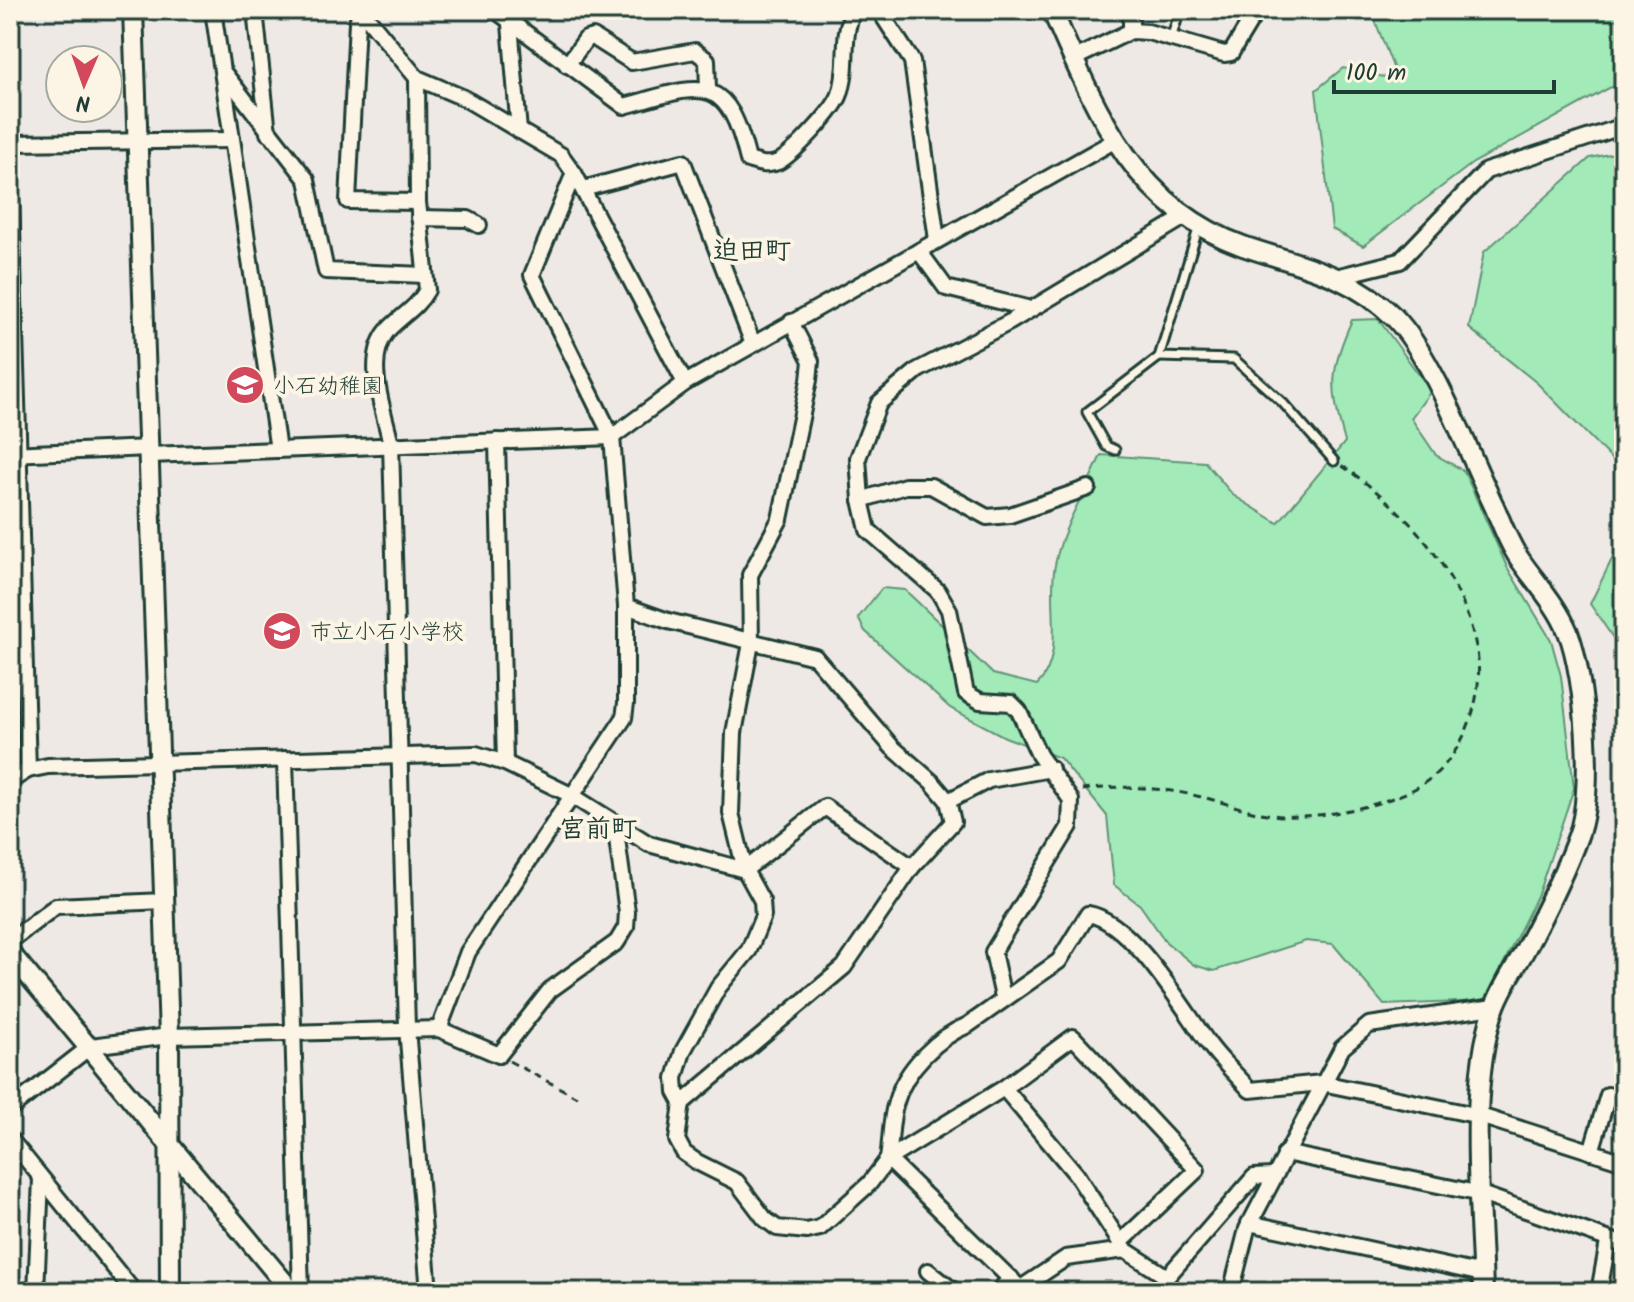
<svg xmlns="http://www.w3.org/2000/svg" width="1634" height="1302" viewBox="0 0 1634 1302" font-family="Kalam,'Klee One',sans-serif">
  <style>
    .green { fill: #a2eab7; stroke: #609476; stroke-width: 2 }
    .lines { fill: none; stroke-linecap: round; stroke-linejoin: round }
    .service-casing { stroke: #1f3d34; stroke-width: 13 }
    .minor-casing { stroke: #1f3d34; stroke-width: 20 }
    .tertiary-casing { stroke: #1f3d34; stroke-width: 24 }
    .path { stroke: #1f3d34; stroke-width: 3; stroke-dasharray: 8 6; stroke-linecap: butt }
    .service { stroke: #fcf5e5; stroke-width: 7 }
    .minor { stroke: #fcf5e5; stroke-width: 14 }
    .tertiary { stroke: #fcf5e5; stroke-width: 18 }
    .labels { text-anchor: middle; stroke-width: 8; stroke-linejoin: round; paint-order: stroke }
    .poi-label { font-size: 22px; fill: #1f3d34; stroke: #fcf5e5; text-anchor: start }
    .quarter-label { font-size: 26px; font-weight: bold; fill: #1f3d34; stroke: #fcf5e5 }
  </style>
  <rect width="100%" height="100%" fill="#efe9e6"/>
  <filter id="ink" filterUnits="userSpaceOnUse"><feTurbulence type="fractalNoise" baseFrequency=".0125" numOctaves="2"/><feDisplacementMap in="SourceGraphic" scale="16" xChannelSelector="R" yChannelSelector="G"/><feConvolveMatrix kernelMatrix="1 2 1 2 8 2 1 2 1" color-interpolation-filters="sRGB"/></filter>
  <g filter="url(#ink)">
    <!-- green -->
    <g class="green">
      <polygon points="1364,10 1624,10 1624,84 1609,88 1473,163 1363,246 1332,229 1316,90 1343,68 1398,80 1374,18"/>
      <polygon points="1624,151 1624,472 1537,383 1469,328 1484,252 1590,158"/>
      <path d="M1378 319 1431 391 1411 418 1436 455 1464 471 1507 567 1551 640 1561 676 1574 788 1538 894 1485 1001 1384 1005 1333 944 1306 941 1214 971 1194 965 1166 942 1140 905 1114 885 1107 816 1060 758 1005 737 950 708 865 631 858 618 882 588 905 590 993 674 1037 685C1066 657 1047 602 1055 565 1062 527 1086 491 1101 455L1205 462 1233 495 1278 523 1345 442C1330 389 1329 370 1352 320Z"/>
      <polygon points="1624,544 1624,654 1590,604 1613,557"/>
    </g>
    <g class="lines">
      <defs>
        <g id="service">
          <polyline points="1171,39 1180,10"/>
          <polyline points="1159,357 1234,359 1283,403 1334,461"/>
          <polyline points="1115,450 1106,446 1087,412 1159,357 1199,226"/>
        </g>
        <g id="minor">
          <polyline points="213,10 278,450"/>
          <polyline points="255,10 268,133"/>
          <polyline points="361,10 417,78 464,98 561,155 574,173 685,383"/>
          <polyline points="361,10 357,22 348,201 418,202"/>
          <path d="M495 10 624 106C699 86 726 68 748 160 758 163 767 167 778 162 793 154 835 110 840 94 850 66 840 36 854 10"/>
          <polyline points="879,10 912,61 937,240"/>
          <polyline points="510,24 519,131"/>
          <polyline points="1131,31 1131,10"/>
          <polyline points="1073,59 1131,31 1148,32 1224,54 1231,53 1257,10"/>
          <polyline points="567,65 586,39 593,37 632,62 695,51 707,60 708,89"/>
          <polyline points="224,73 307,180 326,271 425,275"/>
          <path d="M417 78 418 202 427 290C417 308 401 316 388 330 363 359 384 410 391 444L407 1028 429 1292"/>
          <polyline points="10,143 230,140"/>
          <polyline points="10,164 28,770"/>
          <polyline points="583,189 683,162 753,344"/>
          <polyline points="419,218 468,219 479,225"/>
          <polyline points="919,251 946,288 1027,308"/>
          <polyline points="1340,276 1400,261 1486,171 1624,126"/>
          <polyline points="791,322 811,361 809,380 780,519 750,575 751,643 734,733 731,813 745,870 762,901 763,916 749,950 718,988 683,1051 675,1078 676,1092 682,1103 677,1140 684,1153 697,1162 737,1182 765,1219 777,1228 807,1231 820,1228 869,1184 888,1159 1004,1088 1073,1037 1197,1170 1120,1243"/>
          <polyline points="497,441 505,763"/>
          <polyline points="10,454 149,448"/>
          <polyline points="149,455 612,437 685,383 1114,141"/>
          <polyline points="861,500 905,486 931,486 987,517 1010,515 1088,488"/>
          <polyline points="626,606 668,621 815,657 892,747 932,782 948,801 953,822 912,867 844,967 682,1103"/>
          <polyline points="285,759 301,1292"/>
          <polyline points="10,781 28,770 48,766 476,754 505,763 571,795 649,844 745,870"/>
          <polyline points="948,801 989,780 1051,769"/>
          <polyline points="745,870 825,807 912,867"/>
          <polyline points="10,941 56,906 164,901"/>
          <polyline points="1003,997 993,952 1070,826 1071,800 1039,755 1019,711 1011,703 980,701 966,693 949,610 938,591 868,530 861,500 858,458 879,403 918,370 1010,322 1183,218"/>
          <polyline points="439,1029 468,952 624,718 626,703 626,606 612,437 532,275 574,173"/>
          <polyline points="1004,1088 1076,1174 1125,1250 1167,1277 1254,1177 1272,1176"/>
          <polyline points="10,1109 91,1046 169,1036 439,1029 499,1055 550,990 617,942 626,927 627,912 615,824"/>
          <polyline points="10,1139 134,1292"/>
          <polyline points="1591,1152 1608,1095"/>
          <polyline points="1285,1153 1481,1194 1624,1245"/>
          <path d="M888 1159C891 1141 890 1120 896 1102 905 1069 938 1037 968 1025L1059 961 1088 914C1132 921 1182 1007 1208 1043 1220 1060 1236 1074 1250 1090L1322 1083 1480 1116 1624 1162"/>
          <polyline points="888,1159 1024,1292"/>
          <polyline points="1249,1223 1483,1274"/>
          <polyline points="928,1271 955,1292"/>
          <polyline points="1021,1288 1066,1258 1125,1250"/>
          <polyline points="36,1292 41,1179"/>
          <polyline points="998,1292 1011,1278"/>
          <polyline points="1231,1292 1247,1229 1342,1048 1369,1025 1494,1007"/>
          <polyline points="1599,1292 1608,1242"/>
        </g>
        <g id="tertiary">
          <polyline points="133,10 169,1036 170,1292"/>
          <path d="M1052 10C1095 109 1134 207 1243 246 1301 266 1349 273 1394 317 1432 355 1469 454 1494 506 1502 524 1509 545 1521 561 1537 584 1557 605 1568 632 1585 675 1595 793 1578 836 1564 874 1545 912 1526 948 1516 967 1501 988 1494 1009 1467 1089 1481 1207 1483 1292"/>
          <polyline points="10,953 292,1292"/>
        </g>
      </defs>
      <!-- service casing -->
      <use href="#service" class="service-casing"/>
      <!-- minor casing -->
      <use href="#minor" class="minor-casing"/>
      <!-- tertiary casing -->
      <use href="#tertiary" class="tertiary-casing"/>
      <!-- path -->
      <g class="path">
        <path d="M1082 790C1120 785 1159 787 1197 796 1226 802 1255 815 1285 816 1325 818 1381 806 1416 788 1462 763 1485 701 1477 652 1463 572 1406 509 1341 465"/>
        <polyline points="509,1061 577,1097"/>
      </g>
      <!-- service -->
      <use href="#service" class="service"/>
      <!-- minor -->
      <use href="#minor" class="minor"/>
      <!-- tertiary -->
      <use href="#tertiary" class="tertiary"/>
    </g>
  </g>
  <!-- icons -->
  <defs>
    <symbol id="school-disc" viewBox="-11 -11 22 22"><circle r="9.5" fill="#d1495b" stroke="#fcf5e5"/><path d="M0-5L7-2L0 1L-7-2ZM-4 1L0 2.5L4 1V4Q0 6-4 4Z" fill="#fff"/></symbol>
  </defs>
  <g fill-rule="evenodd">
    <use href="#school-disc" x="223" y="363" width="44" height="44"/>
    <use href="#school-disc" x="260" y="609" width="44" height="44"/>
  </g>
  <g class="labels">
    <!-- poi labels -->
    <g class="poi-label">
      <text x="273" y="393">小石幼稚園</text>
      <text x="310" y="639">市立小石小学校</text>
    </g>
    <!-- quarter labels -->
    <g class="quarter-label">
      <text x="752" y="259">迫田町</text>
      <text x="598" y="837">宮前町</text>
    </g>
  </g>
  <!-- margin -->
  <rect width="1634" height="1302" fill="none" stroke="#fcf5e5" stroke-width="40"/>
  <rect x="20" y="20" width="1594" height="1262" fill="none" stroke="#1f3d34" stroke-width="3" filter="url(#ink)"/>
  <!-- north arrow -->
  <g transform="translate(84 84) rotate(182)"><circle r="38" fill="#fcf5e5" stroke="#a4ab9e" stroke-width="2"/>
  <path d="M0-6L14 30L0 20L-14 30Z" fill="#d1495b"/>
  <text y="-12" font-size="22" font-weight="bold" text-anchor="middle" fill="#1f3d34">N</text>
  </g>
  <!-- scale -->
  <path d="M1334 80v12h220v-12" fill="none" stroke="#1f3d34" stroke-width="4"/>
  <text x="1346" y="80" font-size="24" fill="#1f3d34" stroke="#fcf5e5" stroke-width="6" paint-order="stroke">100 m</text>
</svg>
